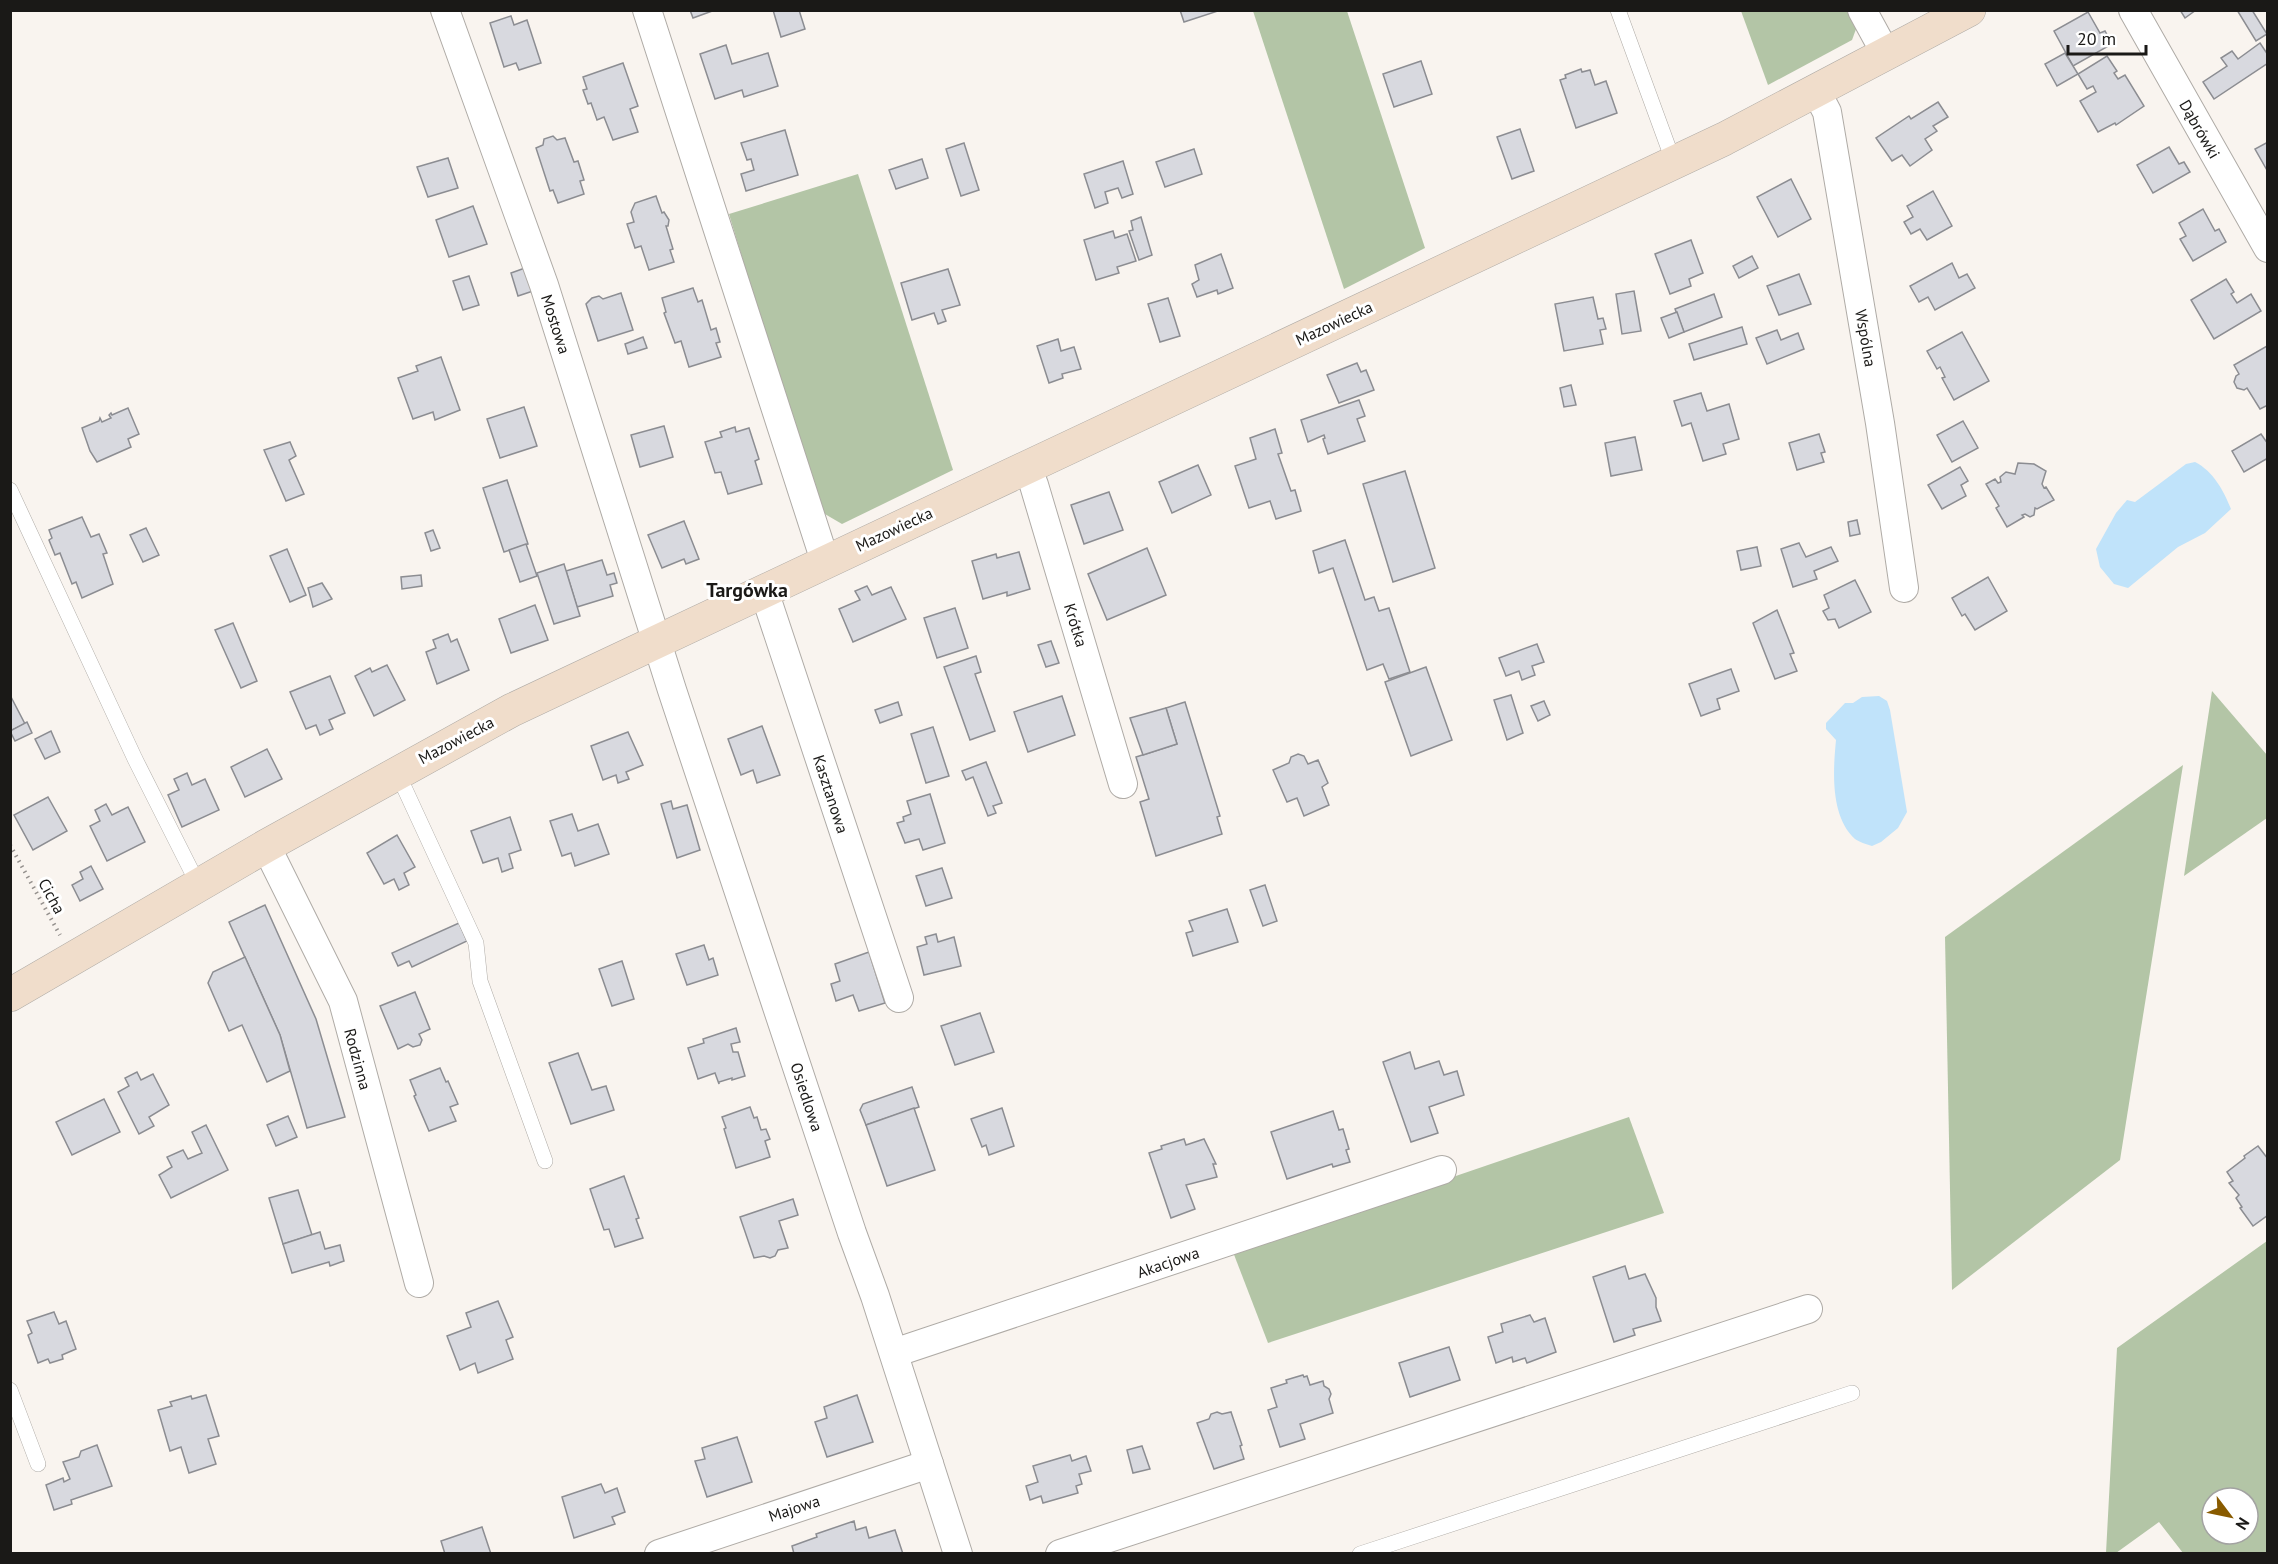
<svg xmlns="http://www.w3.org/2000/svg" width="2278" height="1564" viewBox="0 0 2278 1564" font-family="'PT Sans',sans-serif">
  <style>
    .forest { fill: #b3c5a6; fill-rule: evenodd }
    .water { fill: #c0e3fa }
    .building { fill: #d8d9df; stroke: #8c8d92; stroke-width: 1.5 }
    .lines { fill: none; stroke-linecap: round; stroke-linejoin: round }
    .lane-casing { stroke: #afaba6; stroke-width: 16 }
    .street-casing { stroke: #afaba6; stroke-width: 30 }
    .secondary-casing { stroke: #afaba6; stroke-width: 34 }
    .path { stroke: #94908d; stroke-width: 4; stroke-dasharray: 1.5 4.5; stroke-linecap: butt }
    .lane { stroke: #fff; stroke-width: 15 }
    .street { stroke: #fff; stroke-width: 28 }
    .secondary { stroke: #f0ddcb; stroke-width: 33 }
    .labels { text-anchor: middle; stroke-width: 6; stroke-linejoin: round; paint-order: stroke }
    .street-label { font-size: 16px; fill: #1a1917; stroke: #fff }
    .quarter-label { font-size: 20px; font-weight: bold; fill: #1a1917; stroke: #fff }
  </style>
  <rect width="100%" height="100%" fill="#f9f4ef"/>
  <!-- forest -->
  <g class="forest">
    <polygon points="1253,11 1347,11 1425,248 1344,289"/>
    <polygon points="1741,11 1855,11 1859,21 1852,40 1768,85"/>
    <polygon points="858,174 953,470 842,524 818,510 729,214"/>
    <polygon points="2212,691 2267,755 2267,818 2184,876"/>
    <polygon points="2183,765 2120,1160 1952,1290 1945,937"/>
    <polygon points="1629,1117 1664,1213 1268,1343 1233,1252"/>
    <path d="M2267 1241V1553H2183L2159 1522 2116 1553H2106L2117 1348ZM2212 1498H2248V1534H2212Z"/>
  </g>
  <!-- water -->
  <g class="water">
    <path d="M2195 462C2213 471 2224 491 2231 509L2205 533 2178 547 2128 588 2114 584 2100 567 2096 549 2116 513 2127 500 2135 502 2186 464Z"/>
    <path d="M1879 696 1887 701 1890 710 1907 812 1898 828 1881 842 1872 846C1866 844 1859 842 1855 839 1830 816 1833 771 1836 740L1826 729V723L1845 703H1853L1862 697Z"/>
  </g>
  <!-- building -->
  <g class="building">
    <polygon points="690,10 715,10 693,18"/>
    <polygon points="773,10 799,10 805,29 781,37"/>
    <polygon points="1180,10 1217,10 1218,11 1184,22"/>
    <polygon points="2180,10 2196,10 2185,18"/>
    <polygon points="2237,10 2252,10 2267,34 2256,41"/>
    <polygon points="2088,12 2100,33 2105,31 2112,44 2073,66 2054,31"/>
    <polygon points="511,16 514,25 527,20 541,63 519,70 516,63 504,67 490,23"/>
    <polygon points="2260,43 2268,55 2268,63 2214,99 2203,82 2227,66 2221,58 2232,51 2238,59"/>
    <polygon points="726,45 732,64 768,53 778,86 744,97 742,90 715,99 700,54"/>
    <polygon points="2065,53 2078,74 2057,86 2045,64"/>
    <polygon points="2107,56 2117,71 2114,73 2118,79 2125,75 2144,106 2116,125 2115,123 2098,132 2080,101 2096,92 2093,86 2087,89 2078,74"/>
    <polygon points="1421,61 1432,94 1394,107 1383,74"/>
    <polygon points="623,63 638,106 630,109 638,132 613,140 604,117 597,120 591,103 588,104 583,90 587,89 583,77"/>
    <polygon points="1581,69 1582,72 1590,70 1595,85 1606,81 1617,113 1576,128 1560,80 1566,78 1565,75"/>
    <polygon points="1938,102 1948,117 1933,126 1937,131 1925,139 1932,150 1910,166 1902,155 1892,161 1876,138 1909,116 1911,119"/>
    <polygon points="1520,129 1534,171 1512,179 1497,137"/>
    <polygon points="785,130 798,175 746,191 741,174 754,170 751,159 747,160 741,143"/>
    <polygon points="553,136 557,140 565,138 574,162 578,161 584,180 580,181 584,194 558,203 553,190 550,191 536,148 543,145 544,139"/>
    <polygon points="2268,142 2268,172 2255,149"/>
    <polygon points="964,143 979,190 961,196 946,149"/>
    <polygon points="2169,147 2179,164 2184,162 2190,172 2153,193 2137,165"/>
    <polygon points="1194,149 1202,174 1165,187 1156,162"/>
    <polygon points="448,158 458,188 428,197 417,167"/>
    <polygon points="922,159 928,178 896,189 889,170"/>
    <polygon points="1123,161 1133,194 1122,198 1118,188 1105,192 1108,203 1095,208 1084,174"/>
    <polygon points="1791,179 1811,219 1778,237 1757,197"/>
    <polygon points="1933,191 1952,226 1927,240 1920,229 1911,234 1904,222 1913,217 1907,206"/>
    <polygon points="656,196 662,213 664,212 669,220 668,226 666,226 673,249 670,250 674,262 649,270 641,246 635,248 627,224 634,222 631,212 635,203"/>
    <polygon points="473,206 487,244 449,257 436,220"/>
    <polygon points="2203,209 2215,231 2219,229 2226,242 2193,261 2180,239 2186,236 2179,223"/>
    <polygon points="1141,217 1152,255 1139,260 1129,231 1133,230 1131,221"/>
    <polygon points="1113,231 1115,238 1127,234 1136,261 1117,267 1119,273 1096,280 1084,240"/>
    <polygon points="1691,240 1703,273 1689,279 1691,286 1670,294 1655,254"/>
    <polygon points="1221,254 1233,288 1218,294 1217,290 1197,297 1192,284 1199,280 1195,265"/>
    <polygon points="1752,256 1758,268 1739,278 1733,266"/>
    <polygon points="1952,263 1959,278 1967,274 1975,288 1935,310 1928,297 1919,302 1910,286"/>
    <polygon points="525,268 533,291 518,296 511,273"/>
    <polygon points="948,269 960,305 942,310 946,321 938,324 934,313 912,320 901,283"/>
    <polygon points="1799,274 1811,304 1779,315 1767,286"/>
    <polygon points="469,276 479,305 463,310 453,281"/>
    <polygon points="2226,279 2234,292 2231,294 2237,303 2251,294 2261,311 2214,339 2191,300"/>
    <polygon points="693,288 698,302 702,300 711,330 716,328 720,342 716,343 721,357 689,367 681,341 675,343 664,313 666,312 662,298"/>
    <polygon points="1634,291 1641,331 1622,334 1616,294"/>
    <polygon points="621,293 633,330 598,341 586,304 592,298 599,296 603,299"/>
    <polygon points="1714,294 1722,317 1684,332 1675,309"/>
    <polygon points="1593,297 1598,319 1603,318 1606,329 1600,330 1603,344 1564,351 1555,304"/>
    <polygon points="1168,298 1180,336 1160,342 1148,304"/>
    <polygon points="1677,312 1684,332 1669,338 1661,318"/>
    <polygon points="1742,327 1747,344 1694,360 1689,344"/>
    <polygon points="1777,330 1781,340 1798,333 1804,349 1767,364 1756,338"/>
    <polygon points="1962,332 1989,381 1954,400 1942,378 1945,377 1940,367 1937,369 1927,351"/>
    <polygon points="643,337 647,348 628,354 625,344"/>
    <polygon points="1058,339 1061,351 1074,347 1081,369 1062,374 1063,378 1049,383 1037,346"/>
    <polygon points="2267,346 2268,405 2260,409 2247,388 2244,390 2237,388 2234,382 2236,376 2239,374 2234,365"/>
    <polygon points="441,357 460,410 435,420 433,412 413,419 398,378 418,371 416,366"/>
    <polygon points="1357,363 1361,372 1366,370 1374,390 1339,403 1327,375"/>
    <polygon points="1571,385 1576,405 1564,407 1560,388"/>
    <polygon points="1701,393 1707,411 1729,404 1739,439 1723,444 1726,454 1703,461 1691,423 1682,426 1674,401"/>
    <polygon points="1359,400 1365,416 1357,419 1365,441 1328,454 1323,439 1325,438 1324,435 1308,442 1301,420"/>
    <polygon points="524,407 537,446 500,458 487,419"/>
    <polygon points="128,408 139,434 128,439 131,447 97,462 90,451 82,428 99,421 100,418 102,422 111,418 109,415 111,413 112,415"/>
    <polygon points="1963,421 1978,448 1952,462 1937,435"/>
    <polygon points="664,426 673,457 640,467 631,435"/>
    <polygon points="735,427 736,432 749,428 759,459 755,461 762,484 728,494 721,472 715,473 705,442 722,437 720,432"/>
    <polygon points="1275,429 1282,453 1278,454 1291,491 1295,490 1301,511 1276,519 1270,501 1249,508 1235,466 1256,459 1250,438"/>
    <polygon points="1819,434 1825,452 1821,453 1824,462 1797,470 1789,443"/>
    <polygon points="2261,434 2268,444 2268,458 2244,472 2232,451"/>
    <polygon points="1635,437 1642,470 1611,476 1605,443"/>
    <polygon points="290,442 296,456 289,460 304,494 286,501 264,450"/>
    <polygon points="2018,463 2034,464 2046,471 2042,484 2044,488 2046,487 2054,500 2037,509 2035,508 2034,515 2030,517 2025,514 2022,515 2024,517 2007,527 1996,508 1999,506 1986,484 1995,479 1998,483 2001,482 2000,477 2006,472 2015,474"/>
    <polygon points="1198,465 1211,495 1172,513 1159,482"/>
    <polygon points="1960,467 1968,481 1961,485 1966,496 1942,509 1928,485"/>
    <polygon points="1405,471 1435,568 1393,582 1363,484"/>
    <polygon points="507,480 528,544 504,552 483,488"/>
    <polygon points="1109,492 1123,530 1084,544 1071,505"/>
    <polygon points="82,517 91,537 99,534 107,553 103,554 113,584 82,598 76,582 72,584 60,553 55,555 49,540 52,538 49,530"/>
    <polygon points="1857,520 1860,534 1850,536 1848,522"/>
    <polygon points="684,521 699,559 686,564 684,559 662,568 648,535"/>
    <polygon points="146,528 159,555 143,562 130,535"/>
    <polygon points="433,530 440,548 431,551 425,533"/>
    <polygon points="1345,540 1365,600 1374,597 1379,611 1389,608 1410,672 1389,679 1383,664 1367,670 1333,568 1319,573 1313,551"/>
    <polygon points="1799,543 1806,557 1831,547 1838,561 1814,571 1817,579 1793,587 1781,549"/>
    <polygon points="526,544 537,576 520,582 509,550"/>
    <polygon points="1757,547 1761,566 1741,570 1737,551"/>
    <polygon points="1147,548 1166,595 1107,620 1088,574"/>
    <polygon points="287,549 306,595 290,602 270,556"/>
    <polygon points="1019,552 1030,589 1007,596 1007,592 983,599 972,561 996,554 997,558"/>
    <polygon points="602,560 607,575 614,573 617,583 610,585 613,596 577,607 566,571"/>
    <polygon points="564,564 580,616 554,624 537,573"/>
    <polygon points="421,575 422,586 402,589 401,577"/>
    <polygon points="1988,577 2007,611 1975,630 1965,614 1962,616 1952,598"/>
    <polygon points="1855,580 1871,612 1839,628 1835,619 1828,620 1823,611 1829,608 1824,595"/>
    <polygon points="322,583 332,599 313,607 308,588"/>
    <polygon points="867,586 872,595 891,587 906,619 853,642 839,609 860,600 855,591"/>
    <polygon points="535,605 548,640 511,653 499,619"/>
    <polygon points="955,608 968,648 937,658 924,618"/>
    <polygon points="1777,610 1794,653 1790,654 1797,671 1775,679 1753,623"/>
    <polygon points="233,623 257,681 241,688 215,630"/>
    <polygon points="448,634 451,642 457,639 469,670 437,684 426,652 436,648 433,640"/>
    <polygon points="1051,641 1059,663 1046,667 1038,645"/>
    <polygon points="1537,644 1544,662 1532,666 1535,675 1522,680 1519,671 1506,676 1499,658"/>
    <polygon points="976,656 981,672 975,674 995,731 970,740 944,667"/>
    <polygon points="387,665 405,700 374,716 355,676 370,668 372,672"/>
    <polygon points="1426,667 1452,740 1411,756 1385,682"/>
    <polygon points="1731,669 1739,691 1717,699 1720,709 1701,716 1689,684"/>
    <polygon points="330,676 345,713 329,720 333,729 320,735 316,725 306,729 290,692"/>
    <polygon points="10,695 25,724 10,731"/>
    <polygon points="1511,695 1523,733 1507,740 1494,700"/>
    <polygon points="1062,696 1075,735 1028,752 1014,712"/>
    <polygon points="1544,701 1550,715 1538,721 1531,706"/>
    <polygon points="898,702 902,715 880,723 875,710"/>
    <polygon points="1185,702 1220,816 1217,817 1222,834 1156,856 1140,802 1149,799 1136,757 1177,744 1166,708"/>
    <polygon points="1166,708 1177,744 1143,755 1130,718"/>
    <polygon points="27,722 32,733 15,741 10,731"/>
    <polygon points="762,726 780,775 757,783 753,770 741,775 728,739"/>
    <polygon points="933,727 949,776 926,783 911,734"/>
    <polygon points="51,731 60,752 45,759 35,739"/>
    <polygon points="628,732 643,765 626,772 629,779 618,783 616,775 603,780 591,746"/>
    <polygon points="267,749 282,779 245,797 231,767"/>
    <polygon points="1298,754 1304,756 1308,764 1318,760 1328,783 1322,787 1329,805 1304,816 1297,798 1287,802 1273,770 1289,763 1291,757"/>
    <polygon points="986,762 1002,803 993,806 996,813 988,816 973,777 966,780 962,771"/>
    <polygon points="187,773 192,785 205,779 219,810 182,827 168,795 179,790 174,779"/>
    <polygon points="930,794 945,843 923,850 919,839 905,843 897,823 904,821 903,817 911,814 907,801"/>
    <polygon points="48,797 67,831 33,850 14,815"/>
    <polygon points="671,801 673,809 687,805 700,850 677,858 661,804"/>
    <polygon points="106,804 112,815 128,807 145,842 107,861 90,826 100,821 95,810"/>
    <polygon points="572,814 578,831 598,824 609,854 575,866 571,853 562,856 550,821"/>
    <polygon points="510,817 521,850 509,854 513,868 502,872 498,858 483,863 471,831"/>
    <polygon points="397,835 415,867 404,873 409,885 399,890 394,879 384,884 367,853"/>
    <polygon points="91,866 103,889 80,901 72,885 83,879 80,872"/>
    <polygon points="942,868 952,898 926,906 916,876"/>
    <polygon points="1265,885 1277,921 1263,926 1250,890"/>
    <polygon points="265,905 316,1019 345,1117 307,1128 280,1035 229,922"/>
    <polygon points="1227,909 1238,942 1193,956 1186,933 1193,931 1189,921"/>
    <polygon points="459,923 467,941 412,967 409,961 398,966 392,953"/>
    <polygon points="936,934 938,942 954,937 961,966 924,975 917,947 927,944 925,937"/>
    <polygon points="704,945 709,960 713,958 718,975 687,985 676,954"/>
    <polygon points="869,952 885,1003 859,1011 853,995 836,1001 831,984 840,981 835,964"/>
    <polygon points="245,957 280,1035 290,1071 267,1082 242,1025 229,1031 208,983 213,972"/>
    <polygon points="622,961 634,999 612,1006 599,969"/>
    <polygon points="415,992 430,1029 419,1034 422,1040 420,1045 413,1047 408,1044 398,1049 380,1006"/>
    <polygon points="980,1013 994,1052 955,1065 941,1026"/>
    <polygon points="736,1028 740,1042 731,1044 733,1052 738,1052 745,1076 732,1080 732,1078 719,1082 719,1084 715,1073 698,1079 688,1048 704,1043 703,1039"/>
    <polygon points="1410,1052 1415,1069 1439,1061 1444,1075 1457,1071 1464,1095 1429,1107 1438,1133 1411,1142 1383,1062"/>
    <polygon points="578,1053 592,1090 606,1086 614,1110 571,1124 549,1063"/>
    <polygon points="440,1068 446,1082 448,1081 458,1104 450,1107 456,1121 429,1131 414,1096 416,1095 410,1080"/>
    <polygon points="137,1072 141,1080 153,1074 169,1105 149,1117 154,1126 139,1134 118,1092 129,1086 125,1078"/>
    <polygon points="912,1087 919,1107 866,1125 860,1110 863,1104"/>
    <polygon points="104,1099 120,1132 72,1155 56,1122"/>
    <polygon points="750,1107 754,1118 757,1117 761,1130 766,1129 770,1139 765,1141 770,1157 736,1168 724,1129 726,1128 722,1117"/>
    <polygon points="914,1108 935,1170 887,1186 866,1125"/>
    <polygon points="1002,1108 1014,1146 989,1155 986,1145 982,1147 971,1119"/>
    <polygon points="1333,1111 1339,1130 1343,1129 1349,1149 1346,1150 1350,1162 1333,1167 1332,1164 1287,1179 1271,1132"/>
    <polygon points="288,1116 297,1137 276,1146 267,1125"/>
    <polygon points="206,1125 228,1170 171,1198 159,1175 172,1167 167,1157 183,1150 188,1159 202,1153 192,1132"/>
    <polygon points="1184,1139 1186,1145 1204,1139 1216,1164 1213,1164 1217,1177 1186,1185 1195,1209 1171,1218 1149,1153 1162,1149 1161,1146"/>
    <polygon points="2258,1146 2268,1159 2268,1215 2253,1226 2240,1208 2242,1207 2236,1198 2239,1195 2229,1183 2233,1181 2227,1172 2245,1158 2244,1156"/>
    <polygon points="624,1176 639,1218 636,1219 643,1238 615,1247 609,1229 604,1230 590,1189"/>
    <polygon points="298,1190 312,1235 283,1244 269,1198"/>
    <polygon points="793,1199 798,1215 779,1221 788,1248 778,1250 775,1256 770,1258 764,1256 754,1258 740,1217"/>
    <polygon points="320,1232 325,1249 340,1245 344,1261 330,1266 329,1262 292,1273 283,1244"/>
    <polygon points="1625,1266 1629,1279 1645,1274 1656,1298 1656,1307 1661,1321 1633,1329 1635,1335 1614,1342 1593,1277"/>
    <polygon points="498,1301 513,1337 506,1340 513,1359 478,1373 475,1363 460,1370 447,1336 471,1327 466,1313"/>
    <polygon points="54,1312 59,1324 66,1321 76,1349 62,1355 63,1359 50,1363 48,1359 38,1363 28,1335 32,1333 27,1321"/>
    <polygon points="1530,1315 1534,1322 1545,1318 1556,1352 1527,1363 1525,1358 1513,1362 1512,1357 1496,1363 1488,1337 1503,1332 1501,1324"/>
    <polygon points="1449,1347 1460,1380 1410,1397 1399,1363"/>
    <polygon points="1303,1375 1304,1377 1307,1376 1310,1385 1323,1381 1324,1386 1329,1389 1331,1394 1329,1399 1333,1413 1300,1424 1305,1439 1280,1447 1268,1410 1277,1407 1271,1388 1287,1383 1286,1380"/>
    <polygon points="206,1395 219,1436 208,1439 216,1464 189,1473 181,1447 170,1451 158,1410 172,1406 170,1402 191,1396 192,1399"/>
    <polygon points="857,1395 873,1442 827,1457 815,1422 827,1418 824,1407"/>
    <polygon points="1217,1412 1222,1414 1231,1412 1242,1445 1240,1446 1244,1459 1214,1469 1197,1423 1209,1419 1211,1414"/>
    <polygon points="737,1437 752,1482 707,1497 695,1461 705,1459 702,1448"/>
    <polygon points="97,1445 112,1486 71,1500 72,1504 54,1510 46,1485 63,1478 64,1482 70,1479 63,1462 79,1457 81,1451"/>
    <polygon points="1142,1446 1150,1469 1133,1473 1127,1450"/>
    <polygon points="1070,1455 1072,1461 1086,1456 1091,1471 1079,1474 1082,1484 1076,1486 1078,1493 1043,1503 1041,1496 1030,1500 1026,1486 1038,1482 1033,1466"/>
    <polygon points="601,1484 605,1493 617,1488 625,1512 612,1517 615,1524 574,1538 562,1497"/>
    <polygon points="854,1521 856,1530 866,1527 869,1538 895,1530 903,1554 794,1554 792,1546 817,1537 816,1534"/>
    <polygon points="482,1527 491,1554 445,1554 441,1541"/>
  </g>
  <g class="lines">
    <defs>
      <g id="lane">
        <polyline points="1618,10 1674,163"/>
        <polyline points="10,490 135,759 199,886"/>
        <polyline points="397,772 476,943 480,981 545,1161"/>
        <polyline points="10,1390 38,1464"/>
        <polyline points="1360,1554 1852,1393"/>
      </g>
      <g id="street">
        <polyline points="445,10 544,285 672,690 852,1233 875,1296 958,1554"/>
        <polyline points="647,10 825,561"/>
        <polyline points="1862,10 1886,54"/>
        <polyline points="2133,10 2268,248"/>
        <polyline points="1816,91 1827,112 1880,423 1904,588"/>
        <polyline points="1027,467 1034,485 1123,784"/>
        <polyline points="764,591 899,998"/>
        <polyline points="266,846 343,1001 419,1283"/>
        <polyline points="894,1353 1442,1170"/>
        <polyline points="659,1554 929,1464"/>
        <polyline points="1060,1554 1808,1309"/>
      </g>
      <polyline id="secondary" points="10,995 266,846 512,710 1724,139 1969,10"/>
    </defs>
    <!-- lane casing -->
    <use href="#lane" class="lane-casing"/>
    <!-- street casing -->
    <use href="#street" class="street-casing"/>
    <!-- secondary casing -->
    <use href="#secondary" class="secondary-casing"/>
    <!-- path -->
    <polyline class="path" points="10,845 60,935"/>
    <!-- lane -->
    <use href="#lane" class="lane"/>
    <!-- street -->
    <use href="#street" class="street"/>
    <!-- secondary -->
    <use href="#secondary" class="secondary"/>
  </g>
  <g class="labels">
    <!-- street labels -->
    <g class="street-label">
      <text transform="translate(2200 129) rotate(60)" y="6">Dąbrówki</text>
      <text transform="translate(1334 323) rotate(-25)" y="6">Mazowiecka</text>
      <text transform="translate(556 324) rotate(72)" y="6">Mostowa</text>
      <text transform="translate(1866 338) rotate(80)" y="6">Wspólna</text>
      <text transform="translate(894 529) rotate(-25)" y="6">Mazowiecka</text>
      <text transform="translate(1076 625) rotate(73)" y="6">Krótka</text>
      <text transform="translate(456 740) rotate(-28)" y="6">Mazowiecka</text>
      <text transform="translate(831 794) rotate(72)" y="6">Kasztanowa</text>
      <text transform="translate(52 896) rotate(61)" y="6">Cicha</text>
      <text transform="translate(358 1059) rotate(75)" y="6">Rodzinna</text>
      <text transform="translate(807 1097) rotate(72)" y="6">Osiedlowa</text>
      <text transform="translate(1168 1262) rotate(-19)" y="6">Akacjowa</text>
      <text transform="translate(794 1508) rotate(-18)" y="6">Majowa</text>
    </g>
    <!-- quarter labels -->
    <g class="quarter-label">
      <text x="747" y="597">Targówka</text>
    </g>
  </g>
  <!-- border -->
  <rect width="2278" height="1564" fill="none" stroke="#1a1917" stroke-width="24"/>
  <!-- north arrow -->
  <g transform="translate(2230 1516) rotate(122)"><circle r="28" fill="#ffffff" stroke="#a3a3a2" stroke-width="1.5"/>
  <path d="M0-4.5L10 22L0 15L-10 22Z" fill="#895b00"/>
  <text y="-9" font-size="16" font-weight="bold" text-anchor="middle" fill="#1a1917">N</text>
  </g>
  <!-- scale -->
  <path d="M2068 45v9h78v-9" fill="none" stroke="#1a1917" stroke-width="3"/>
  <text x="2077" y="45" font-size="18" fill="#1a1917" stroke="#ffffff" stroke-width="4.5" paint-order="stroke">20 m</text>
</svg>
